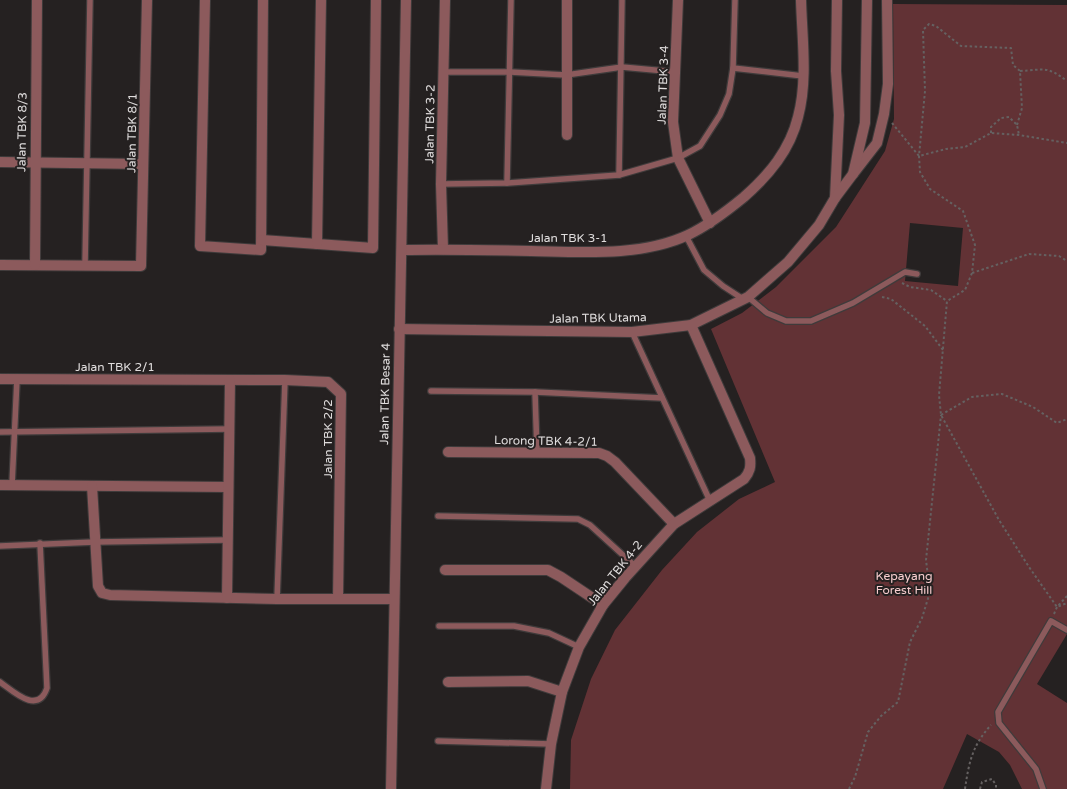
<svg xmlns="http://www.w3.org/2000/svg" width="1067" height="789" viewBox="0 0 1067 789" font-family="'Varela Round',sans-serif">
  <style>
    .green { fill: #623235; fill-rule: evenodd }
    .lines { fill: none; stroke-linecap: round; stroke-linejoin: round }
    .service-casing { stroke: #3f3b3b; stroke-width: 8 }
    .minor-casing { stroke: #3f3b3b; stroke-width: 12 }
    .tertiary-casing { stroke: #3f3b3b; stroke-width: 12 }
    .path { stroke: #656161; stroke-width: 2; stroke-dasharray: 2.5 2.5; stroke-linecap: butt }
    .service { stroke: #8c5a5c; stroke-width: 5.5 }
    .minor { stroke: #8c5a5c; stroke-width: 10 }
    .tertiary { stroke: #8c5a5c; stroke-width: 10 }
    .labels { text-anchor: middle; stroke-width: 4; stroke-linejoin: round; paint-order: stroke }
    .street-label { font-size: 12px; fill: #e0dddd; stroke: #252121 }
    .park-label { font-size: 12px; fill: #f7cdce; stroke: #252121 }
  </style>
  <rect width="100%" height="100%" fill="#252121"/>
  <!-- green -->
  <path class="green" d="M893 4 1067 5V634L1037 684 1067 703V789H1022L1010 765 999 752 967 734 943 789H570L571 740 591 679 615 630 662 570 697 532 739 499 775 482 711 329 742 313 776 287 836 227 885 151 894 119ZM910 223 963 228 958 286 905 281Z"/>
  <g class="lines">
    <defs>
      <g id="service">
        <polyline points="733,68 803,76"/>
        <polyline points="443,72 510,72 566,75 622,67 676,72"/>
        <polyline points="619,175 622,0"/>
        <polyline points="507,183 511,0"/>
        <polyline points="441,184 507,183 619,175 678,158 700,146 720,115 729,94 733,68 735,0"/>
        <polyline points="686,236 704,270 723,286 743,299"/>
        <polyline points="85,265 90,0"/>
        <polyline points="748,297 767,313 786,321 811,321 853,303 905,272 917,274"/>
        <polyline points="632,332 710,501"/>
        <polyline points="431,391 535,392 537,452"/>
        <polyline points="535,392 662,398"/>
        <polyline points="0,432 229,429"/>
        <polyline points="12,485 17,379"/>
        <polyline points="438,516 578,519 590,525 635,566"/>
        <polyline points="0,546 95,542 228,540"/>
        <polyline points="277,599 285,380"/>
        <polyline points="439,626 514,626 549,633 579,647"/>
        <path d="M0 682C14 692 38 715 47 688L40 543"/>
        <polyline points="438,741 551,744"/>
        <polyline points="1043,789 1036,769 999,723 998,712 1051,621 1067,630"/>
      </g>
      <g id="minor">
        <polyline points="205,0 200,246 261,250 263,0"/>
        <polyline points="567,0 567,135"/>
        <polyline points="678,0 673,122 678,158 710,223"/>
        <polyline points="0,162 143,164"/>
        <polyline points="853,174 877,143 884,114 888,84 887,0"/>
        <polyline points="262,240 373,248 376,0"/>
        <polyline points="317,244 321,0"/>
        <polyline points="443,249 441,184 445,0"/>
        <path d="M402 250C445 249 488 250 531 251 581 252 641 257 688 235 709 225 727 211 744 197 769 175 790 150 798 117 808 80 802 38 801 0"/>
        <polyline points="0,265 141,266 147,0"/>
        <polyline points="35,265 37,0"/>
        <polyline points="0,379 285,380 328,382 341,394 338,599"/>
        <polyline points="448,452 599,453 607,456 615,462 674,524"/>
        <polyline points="0,485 228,487"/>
        <polyline points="92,486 98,586 102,593 110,595 277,599 394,599"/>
        <polyline points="445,570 548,570 561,577 603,605"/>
        <polyline points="227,598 230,380"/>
        <polyline points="448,682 528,681 562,692"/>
        <path d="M546 789 551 744 562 692 579 647 603 605 625 578 674 524 744 479C750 472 751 467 750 458L691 325"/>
      </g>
      <g id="tertiary">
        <polyline points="835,198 839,115 836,71 837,0"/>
        <polyline points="399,329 632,332 691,325 748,297 788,262 819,225 835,198 853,174 865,123 867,0"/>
        <polyline points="391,789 406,0"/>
      </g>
    </defs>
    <!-- service casing -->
    <use href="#service" class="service-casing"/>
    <!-- minor casing -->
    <use href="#minor" class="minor-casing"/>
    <!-- tertiary casing -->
    <use href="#tertiary" class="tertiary-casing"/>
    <!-- path -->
    <g class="path">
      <path d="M1020 71C1044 70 1046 65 1067 81"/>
      <polyline points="892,123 919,156 946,149 965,147 991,133 1019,135 1067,143"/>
      <polyline points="1017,125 1022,108 1020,71 1013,65 1011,48 961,46 936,26 929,24 923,30 925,91 919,156 920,172 930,189 963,211 975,245 972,273 965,290 947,301 939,395 941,415 999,520 1029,567 1057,607 1067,603"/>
      <polyline points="991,133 991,127 1001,118 1009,117 1017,125 1019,135"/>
      <polyline points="972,273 1029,254 1059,256 1067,261"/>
      <polyline points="902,283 910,287 931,290 947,301"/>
      <polyline points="882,297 891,299 925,326 943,350"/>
      <polyline points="941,415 972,397 1002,394 1033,407 1057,423 1067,419"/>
      <polyline points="1054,614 1057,607 1067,596"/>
      <polyline points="849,789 855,777 868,732 881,716 898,702 910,642 922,618 930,592 926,560 941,415"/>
      <path d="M965 789C969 762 972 746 991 725"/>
      <polyline points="980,789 982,782 992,779 996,785 996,789"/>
    </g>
    <!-- service -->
    <use href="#service" class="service"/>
    <!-- minor -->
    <use href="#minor" class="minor"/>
    <!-- tertiary -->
    <use href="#tertiary" class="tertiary"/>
  </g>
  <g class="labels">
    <!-- street labels -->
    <g class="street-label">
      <text transform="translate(663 85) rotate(-88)" y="4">Jalan TBK 3-4</text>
      <text transform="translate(430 124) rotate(-89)" y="4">Jalan TBK 3-2</text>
      <text transform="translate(22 132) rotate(-89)" y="4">Jalan TBK 8/3</text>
      <text transform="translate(132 133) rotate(-89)" y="4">Jalan TBK 8/1</text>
      <text x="568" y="242">Jalan TBK 3-1</text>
      <text transform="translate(598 318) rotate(-1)" y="4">Jalan TBK Utama</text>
      <text x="115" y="371">Jalan TBK 2/1</text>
      <text transform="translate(385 394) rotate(-89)" y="4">Jalan TBK Besar 4</text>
      <text transform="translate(328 439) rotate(-90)" y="4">Jalan TBK 2/2</text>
      <text transform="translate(546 441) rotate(1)" y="4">Lorong TBK 4-2/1</text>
      <text transform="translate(615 573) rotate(-51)" y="4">Jalan TBK 4-2</text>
    </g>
    <!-- park labels -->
    <g class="park-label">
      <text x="904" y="580">Kepayang<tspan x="904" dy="14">Forest Hill</tspan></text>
    </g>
  </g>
</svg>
